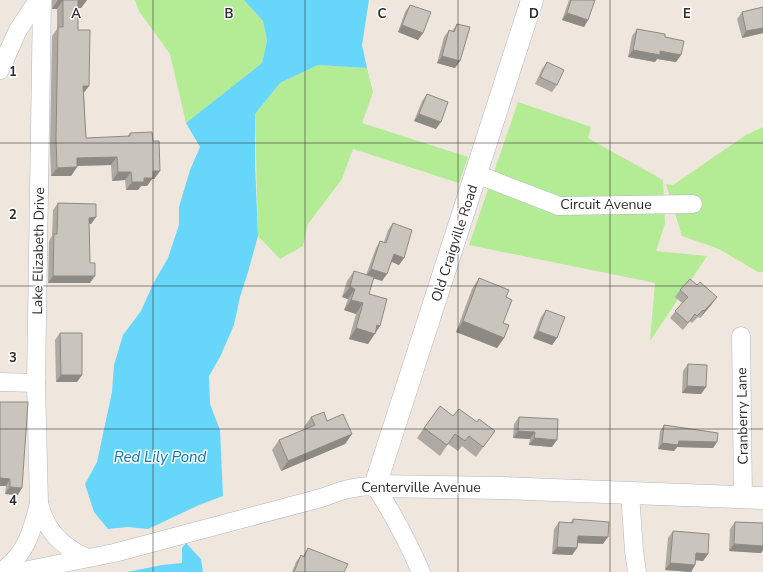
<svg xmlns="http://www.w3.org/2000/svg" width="763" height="572" viewBox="0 0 763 572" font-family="'Nunito Sans',sans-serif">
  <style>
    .green { fill: #b4eb95 }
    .water { fill: #67d6fb }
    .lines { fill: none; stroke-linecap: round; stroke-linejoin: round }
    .street-casing { stroke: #b1b5c1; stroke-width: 19 }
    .secondary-casing { stroke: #b1b5c1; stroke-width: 23 }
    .street { stroke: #fff; stroke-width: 18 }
    .secondary { stroke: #fff; stroke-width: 22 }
    .wall { fill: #aea9a2 }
    .shaded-wall { fill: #8d8a84 }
    .building { fill: #cac5bc; stroke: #8d8a84 }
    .grid { fill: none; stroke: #2c2c2c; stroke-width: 1; stroke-opacity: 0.55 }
    .labels { text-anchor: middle; stroke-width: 3; stroke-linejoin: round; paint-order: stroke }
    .street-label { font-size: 14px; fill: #2c2c2c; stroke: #fff }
    .water-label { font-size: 15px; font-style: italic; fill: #0074ad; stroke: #fff }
    .grid-label { font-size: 13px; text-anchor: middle; font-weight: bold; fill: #2c2c2c; stroke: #fff; stroke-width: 3; stroke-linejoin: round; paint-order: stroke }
  </style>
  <rect width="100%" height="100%" fill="#efe7dd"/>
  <!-- green -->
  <g class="green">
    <polygon points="135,0 244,0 263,21 267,41 262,63 186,123 170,54 139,11"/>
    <polygon points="318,65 367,68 373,92 362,123 468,157 459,183 353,149 342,179 308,224 303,246 280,259 258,236 255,114 280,83"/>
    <polygon points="518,102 591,127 588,138 663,180 665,223 656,251 707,256 650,341 655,283 469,245"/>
    <polygon points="763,127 763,272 758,272 719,249 682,236 666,184 673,185 746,135"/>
  </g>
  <!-- water -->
  <g class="water">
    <polygon points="244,0 369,0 362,45 367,68 318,65 280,83 255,114 255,163 258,236 248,272 240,297 234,325 220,357 209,376 210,404 220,430 223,496 199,505 148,529 128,527 108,529 94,512 85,484 97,462 112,392 114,365 123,335 141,311 154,282 168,258 179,225 179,207 190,170 200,147 186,123 262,63 267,41 263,21"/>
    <polygon points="186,543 201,559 203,572 127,572 162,565 182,563 182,548"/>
  </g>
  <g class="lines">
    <defs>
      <g id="street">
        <path d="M42 0 36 383 39 503C46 531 61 546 87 558"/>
        <polyline points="0,70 18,30 38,0"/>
        <polyline points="476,174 559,206 693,204"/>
        <polyline points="741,336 743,497"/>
        <polyline points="0,382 36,383"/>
        <polyline points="630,493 634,551 637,572"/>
        <path d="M1 572C26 554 32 532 39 503"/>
        <path d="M18 572 114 553 321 498C341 491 353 486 375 486 393 514 408 542 421 572"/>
      </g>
      <polyline id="secondary" points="532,0 375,486 501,488 763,498"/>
    </defs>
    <!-- street casing -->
    <use href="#street" class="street-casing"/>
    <!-- secondary casing -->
    <use href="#secondary" class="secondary-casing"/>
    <!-- street -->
    <use href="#street" class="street"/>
    <!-- secondary -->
    <use href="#secondary" class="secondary"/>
  </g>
  <!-- wall -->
  <g class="wall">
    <polygon points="52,0 87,0 81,8 78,8 78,30 84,94 86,138 127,137 130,133 153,141 160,171 154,179 152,179 147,186 141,186 138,190 126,190 125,180 112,181 111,165 77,166 77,167 71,176 51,176 50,147 52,36 57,29 57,9 52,9"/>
    <polygon points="569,0 595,0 588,20 584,27 562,20"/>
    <polygon points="410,5 423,33 418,40 398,32 405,12"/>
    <polygon points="763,7 763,33 742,38 737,19 742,12"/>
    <polygon points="457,24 460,61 455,68 437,63 444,37 449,30 452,31"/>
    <polygon points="637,29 665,37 681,55 676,62 657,59 655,62 628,57 632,36"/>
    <polygon points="547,62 557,85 552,92 535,84 542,69"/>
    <polygon points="427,94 436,129 414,121 422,101"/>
    <polygon points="58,203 96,217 91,224 89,224 90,283 48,283 49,241 52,236 53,210"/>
    <polygon points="393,223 404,258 399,265 392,262 382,281 373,278 369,294 380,326 368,344 349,339 356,314 344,310 348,299 342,297 347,281 354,271 366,275 376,248 380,241 384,242 388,230"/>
    <polygon points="479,278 506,297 503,323 504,338 497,348 456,332 472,289"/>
    <polygon points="680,290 712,304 700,318 698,317 692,323 690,321 683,330 670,318 682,303 675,297"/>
    <polygon points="546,310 557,338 552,345 533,338 541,317"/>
    <polygon points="60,333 82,375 77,382 56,382 55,340"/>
    <polygon points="688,364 706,387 701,394 682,393 683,371"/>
    <polygon points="0,402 18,495 5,494 6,486 0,486"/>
    <polygon points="453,416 477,422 495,431 476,457 462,446 458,451 448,444 440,456 417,438 424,428"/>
    <polygon points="311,417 327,421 352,434 345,444 281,471 272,450 279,440 305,429 304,427"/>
    <polygon points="519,417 552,447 529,445 530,439 513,438 514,424"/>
    <polygon points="664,425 717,442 713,448 677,447 674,451 658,449 660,431"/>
    <polygon points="573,519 603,544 578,543 577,548 572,555 552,554 554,529 559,522 570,523"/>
    <polygon points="735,522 763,523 763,550 761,553 729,551 730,529"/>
    <polygon points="673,531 708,554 703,561 696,560 695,565 691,572 665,570 668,538"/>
    <polygon points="308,548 344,572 292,572 296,562 301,555 303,556"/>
  </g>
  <!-- shaded-wall -->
  <g class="shaded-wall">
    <polygon points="58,0 63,0 57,9 52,9"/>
    <polygon points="78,0 87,0 81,8 72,8"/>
    <polygon points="567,13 588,20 584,27 562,20"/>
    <polygon points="402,25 423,33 418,40 398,32"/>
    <polygon points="763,28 763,33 742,38 746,31"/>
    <polygon points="633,50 660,51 681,55 676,62 657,59 655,62 628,57"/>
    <polygon points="442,56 460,61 455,68 437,63"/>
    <polygon points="83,86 89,86 83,94"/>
    <polygon points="419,114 441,122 436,129 414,121"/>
    <polygon points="117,157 111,165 71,166 77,158"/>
    <polygon points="77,167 71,176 51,176 57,168"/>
    <polygon points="153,171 160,171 154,179 152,179 147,186 141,186 138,190 126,190 132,182"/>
    <polygon points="118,172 131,172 125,180 112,181"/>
    <polygon points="96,217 91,224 84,224 89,218"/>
    <polygon points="394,254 404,258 399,265 390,261"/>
    <polygon points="371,269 387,274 382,281 366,276"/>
    <polygon points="53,276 95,276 90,283 48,283"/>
    <polygon points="350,287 355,289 348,299 342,297"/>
    <polygon points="717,297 712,304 700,318 704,311"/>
    <polygon points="351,300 363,303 356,314 344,310"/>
    <polygon points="463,321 504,338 497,348 456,332"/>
    <polygon points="377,325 380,326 368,344 349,339 356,328"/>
    <polygon points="538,331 557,338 552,345 533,338"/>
    <polygon points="61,375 82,375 77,382 56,382"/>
    <polygon points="687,386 706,387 701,394 682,393"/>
    <polygon points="518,431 535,432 530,439 513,438"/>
    <polygon points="352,434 345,444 281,471 288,461"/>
    <polygon points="534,438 557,440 552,447 529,445"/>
    <polygon points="679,441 717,442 713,448 677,447 674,451 658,449 662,443"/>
    <polygon points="0,478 10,479 6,486 0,486"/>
    <polygon points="10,487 22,488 18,495 5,494"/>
    <polygon points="578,536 608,537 603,544 573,543"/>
    <polygon points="734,544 763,546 763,550 761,553 729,551"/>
    <polygon points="557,547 577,548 572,555 552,554"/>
    <polygon points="696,553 708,554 703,561 692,560"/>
    <polygon points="670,563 695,565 691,572 665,570"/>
  </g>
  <!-- building -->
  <g class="building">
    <polygon points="58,0 78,0 78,30 90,30 89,86 83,86 86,138 130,136 130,133 152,132 153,141 159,141 160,171 153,171 153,178 144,178 144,182 132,182 131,172 118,172 117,157 77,158 77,167 57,168 56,139 58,27 63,27 63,0"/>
    <polygon points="571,0 595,0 588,20 567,13"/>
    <polygon points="410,5 431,12 423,33 402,25"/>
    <polygon points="763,7 763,28 746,31 742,12"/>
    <polygon points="457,24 470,27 460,61 442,56 449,30 454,32"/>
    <polygon points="637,29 665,34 665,37 684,41 681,55 660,51 660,55 633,50"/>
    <polygon points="547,62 564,70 557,85 540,77"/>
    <polygon points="427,94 448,102 441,122 419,114"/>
    <polygon points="58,203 96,204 96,217 89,218 90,263 95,263 95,276 53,276 54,234 57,234"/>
    <polygon points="393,223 412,230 404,258 394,254 387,274 371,269 380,241 386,243"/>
    <polygon points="354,271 374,277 369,294 387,299 380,326 377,325 375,334 356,328 363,303 351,300 355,289 350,287"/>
    <polygon points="479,278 509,290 506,297 512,300 503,323 509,325 504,338 463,321"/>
    <polygon points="690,279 697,285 700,282 717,297 704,311 703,310 697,316 695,314 688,323 675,311 688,297 680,290"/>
    <polygon points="546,310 565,317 557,338 538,331"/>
    <polygon points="60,333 82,333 82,375 61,375"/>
    <polygon points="688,364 707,365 706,387 687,386"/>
    <polygon points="0,402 28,402 22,488 10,487 10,479 0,478"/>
    <polygon points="440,406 453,416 459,409 477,422 479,419 495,431 483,447 469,436 465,441 455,434 447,445 424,428"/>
    <polygon points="324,412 327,421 343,414 352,434 288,461 279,440 315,425 311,417"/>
    <polygon points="519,417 558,419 557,440 534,438 535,432 518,431"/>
    <polygon points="664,425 718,433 717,442 679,441 678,445 662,443"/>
    <polygon points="573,519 609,522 608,537 578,536 577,548 557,547 559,522 573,523"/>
    <polygon points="735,522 763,523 763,546 734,544"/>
    <polygon points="673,531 709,534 708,554 696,553 695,565 670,563"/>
    <polygon points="308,548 348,564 344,572 294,572 301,555 304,557"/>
  </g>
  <!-- grid -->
  <path class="grid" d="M153 0V572M305 0V572M458 0V572M610 0V572M0 143H763M0 286H763M0 429H763"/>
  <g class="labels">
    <!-- street labels -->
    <g class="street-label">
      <text x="606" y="209">Circuit Avenue</text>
      <text transform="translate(454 243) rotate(-72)" y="5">Old Craigville Road</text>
      <text transform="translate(38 251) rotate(-89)" y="5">Lake Elizabeth Drive</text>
      <text transform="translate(742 416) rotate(-91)" y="5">Cranberry Lane</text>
      <text x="421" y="492">Centerville Avenue</text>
    </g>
    <!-- water labels -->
    <g class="water-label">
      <text x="160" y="462">Red Lily Pond</text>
    </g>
  </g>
  <g class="grid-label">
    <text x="76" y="18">A</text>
    <text x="229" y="18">B</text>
    <text x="382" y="18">C</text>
    <text x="534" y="18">D</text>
    <text x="687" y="18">E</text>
    <text x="13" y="76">1</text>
    <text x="13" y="219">2</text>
    <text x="13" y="362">3</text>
    <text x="13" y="505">4</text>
  </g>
</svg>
